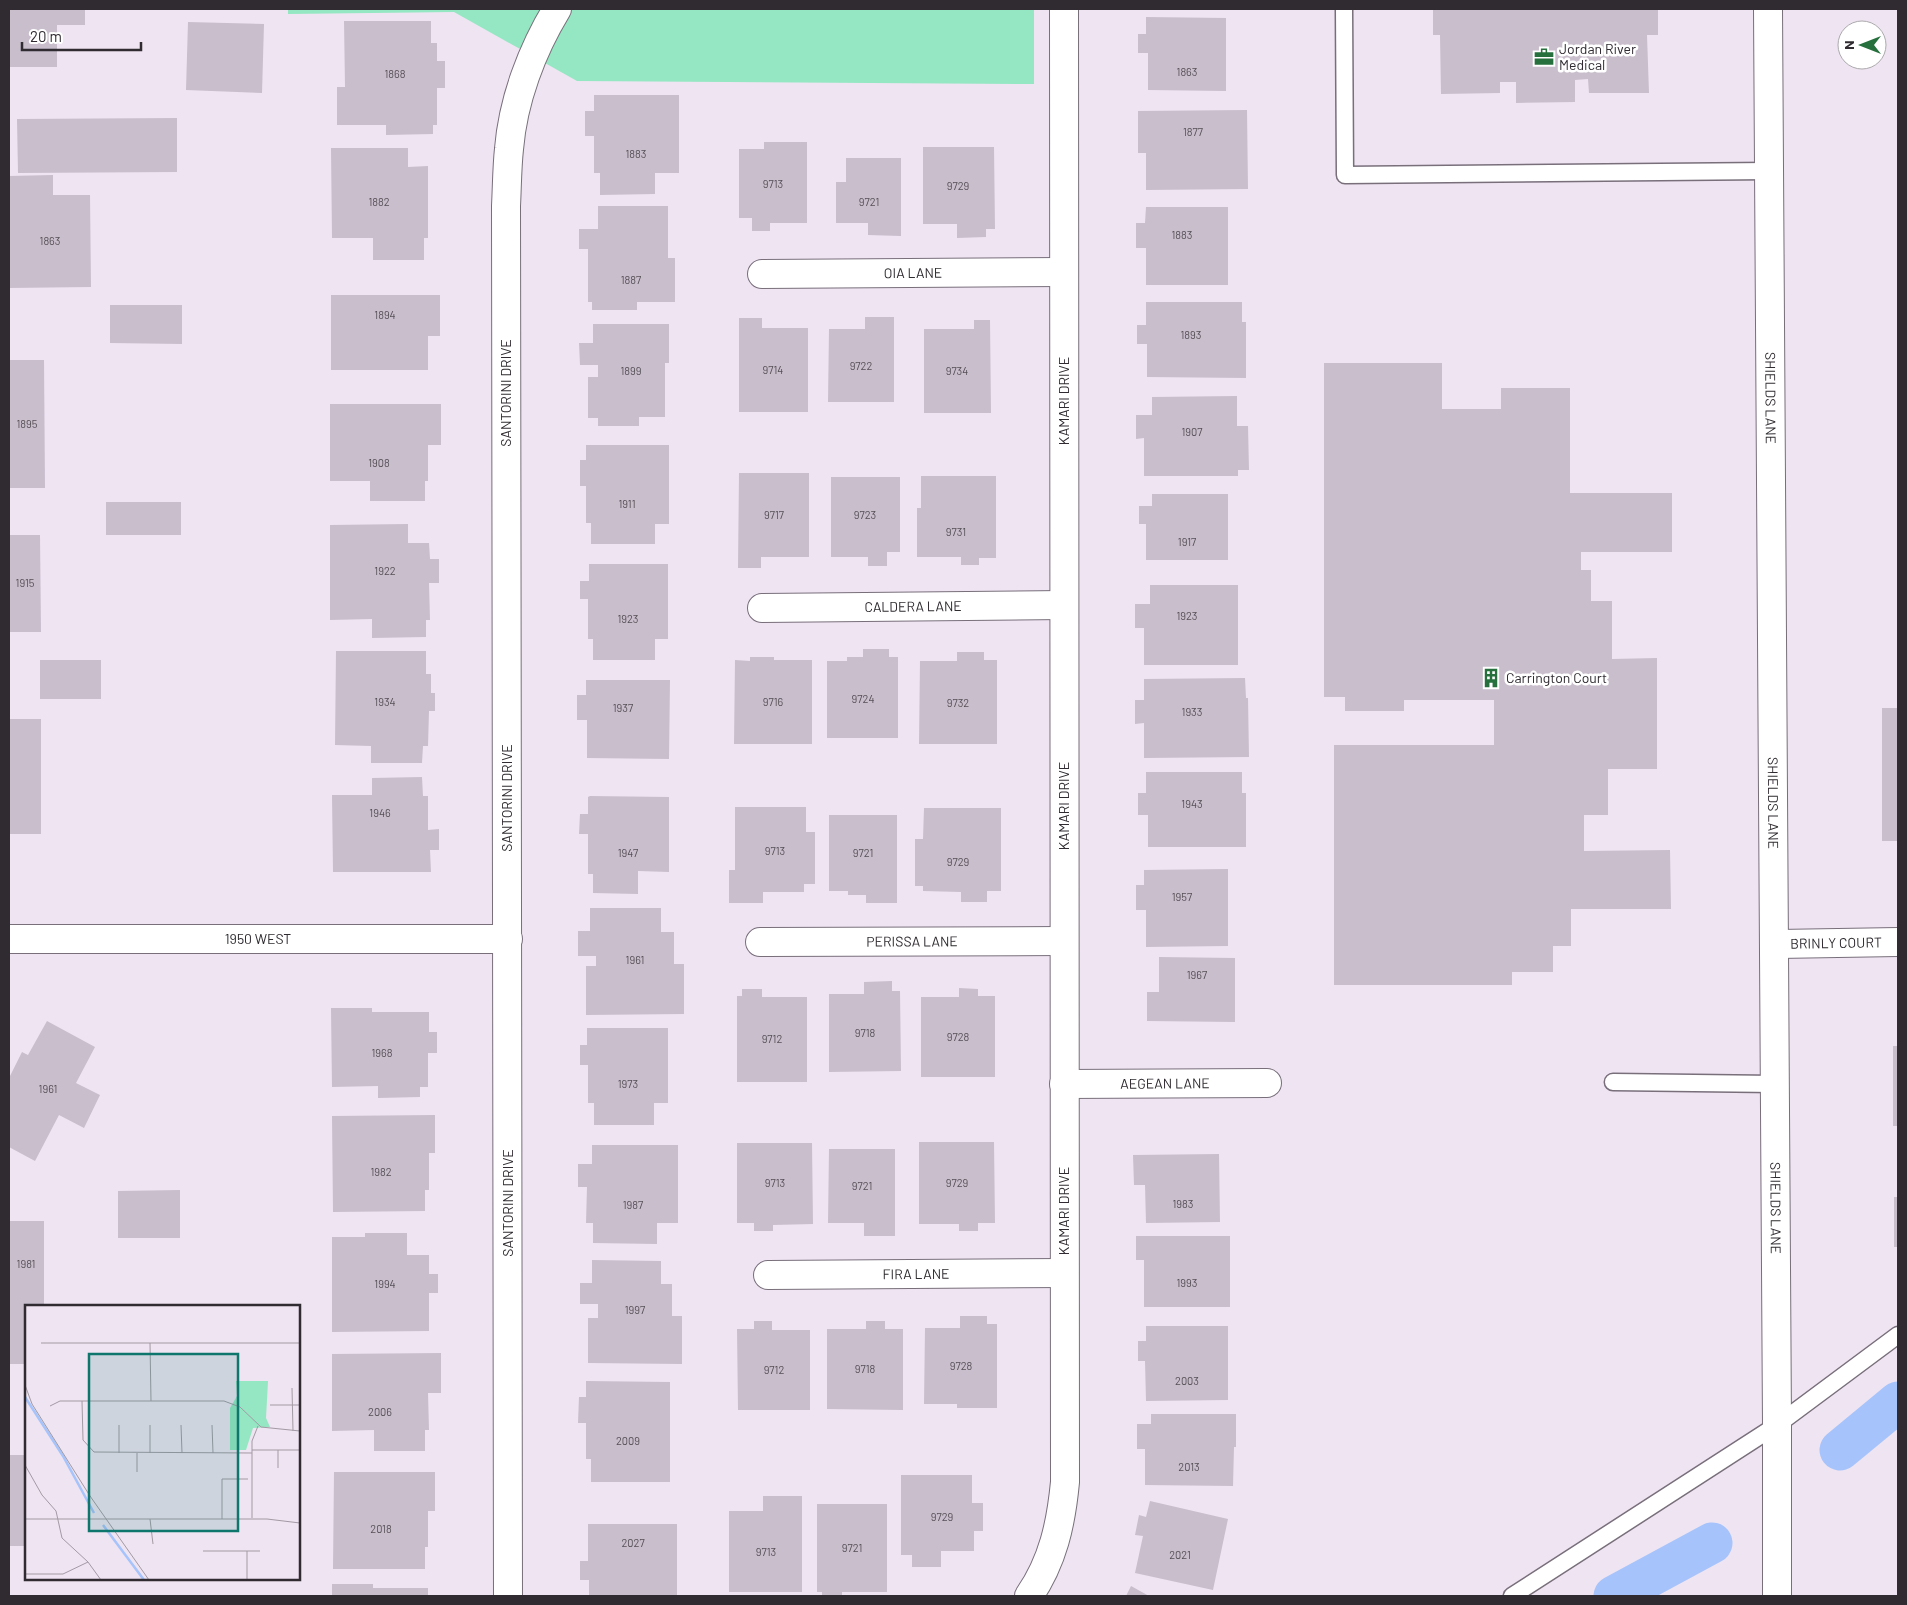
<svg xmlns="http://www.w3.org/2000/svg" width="1907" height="1605" viewBox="0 0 1907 1605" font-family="Barlow,sans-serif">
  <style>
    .green { fill: #94e7c2 }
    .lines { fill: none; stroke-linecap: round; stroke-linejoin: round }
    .canal { stroke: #a6c4fb; stroke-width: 41 }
    .building { fill: #c9becc }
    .lane-casing { stroke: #786f7b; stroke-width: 19 }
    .street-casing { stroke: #786f7b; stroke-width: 30 }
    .secondary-casing { stroke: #786f7b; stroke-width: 30 }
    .lane { stroke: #fff; stroke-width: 16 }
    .street { stroke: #fff; stroke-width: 28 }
    .secondary { stroke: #fff; stroke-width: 28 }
    .labels { text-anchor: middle; stroke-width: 5; stroke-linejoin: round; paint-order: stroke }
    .number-label { font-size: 11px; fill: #565057 }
    .poi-label { font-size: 14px; fill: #2f2b30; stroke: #fff; text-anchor: start }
    .street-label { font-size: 14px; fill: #2f2b30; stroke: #fff }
    .inset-river { fill: none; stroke: #a6c4fb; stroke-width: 2.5 }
    .inset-road { fill: none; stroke: #a29aa4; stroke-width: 1 }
    .view { fill: #0f766e; fill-opacity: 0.15; stroke: #0f766e; stroke-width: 2.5 }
    .inset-edge { fill: none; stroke: #2f2b30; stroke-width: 2.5 }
  </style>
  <rect width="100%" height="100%" fill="#efe4f2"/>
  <!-- green -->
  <polygon class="green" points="288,9 1034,9 1034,84 577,81 454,12 288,14"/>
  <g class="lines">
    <!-- canal -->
    <g class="canal">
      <polyline points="1840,1450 1898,1402"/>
      <polyline points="1614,1596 1712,1543"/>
    </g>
  </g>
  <!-- building -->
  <g class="building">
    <polygon points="9,9 85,9 85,25 57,25 57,67 9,67"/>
    <polygon points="1433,9 1658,9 1658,35 1647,35 1649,93 1589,93 1588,79 1575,80 1575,102 1516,103 1516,82 1500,82 1500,93 1441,94 1440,35 1433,35"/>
    <polygon points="1146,17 1226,18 1226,91 1148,90 1148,53 1138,53 1138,34 1146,34"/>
    <polygon points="344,21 431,21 431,43 437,43 437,61 445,61 445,88 437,88 437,125 433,125 433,134 386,135 386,125 337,125 337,87 345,87"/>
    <polygon points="188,22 264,24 262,93 186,90"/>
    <polygon points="594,95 679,95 679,173 655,173 655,194 600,195 600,173 594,173 594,136 585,136 585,111 594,111"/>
    <polygon points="1247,110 1248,189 1146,190 1146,153 1138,153 1138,111"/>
    <polygon points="177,118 177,172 18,173 17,119"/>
    <polygon points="764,142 807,142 807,223 770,223 770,231 752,231 752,218 739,218 739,149 764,149"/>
    <polygon points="923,147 994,147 995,229 986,229 986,237 957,238 957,224 923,224"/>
    <polygon points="331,148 408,148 408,167 428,166 428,238 424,238 424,260 373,260 373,238 332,238"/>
    <polygon points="846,158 901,158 901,236 868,235 868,223 836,223 836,182 846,182"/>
    <polygon points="53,175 53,195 90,195 91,287 9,288 9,176"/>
    <polygon points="598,206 668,206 668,258 675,258 675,302 637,302 637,310 592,310 592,302 588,302 588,249 579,249 579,229 598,229"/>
    <polygon points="1146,207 1228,207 1228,285 1146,285 1146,248 1136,248 1136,223 1145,223"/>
    <polygon points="331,295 440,295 440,336 428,336 428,370 331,370"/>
    <polygon points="1146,302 1242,302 1242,322 1246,322 1246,378 1147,377 1147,344 1137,344 1137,325 1146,325"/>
    <polygon points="110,305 182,305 182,344 110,343"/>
    <polygon points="865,317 894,317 894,402 828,402 829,329 865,329"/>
    <polygon points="739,318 762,318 762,328 808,328 808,412 739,412"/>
    <polygon points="974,320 990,320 991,413 924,413 924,329 974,329"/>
    <polygon points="593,324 669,324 669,363 665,363 665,417 639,417 639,426 598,426 598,418 588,418 588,377 598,377 598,365 580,365 579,343 593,343"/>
    <polygon points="9,360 44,360 45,488 9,488"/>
    <polygon points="1324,363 1442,363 1442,409 1501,409 1501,388 1570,388 1570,493 1672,493 1672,552 1581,552 1581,570 1591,570 1591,601 1612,601 1612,659 1657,658 1657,769 1608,769 1608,815 1584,815 1584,851 1670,850 1671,909 1571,909 1571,946 1553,946 1553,972 1512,972 1512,985 1334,985 1334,745 1494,745 1494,700 1404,700 1404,711 1345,711 1345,697 1324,697"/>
    <polygon points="1237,396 1237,426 1248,426 1249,470 1238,470 1238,476 1144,476 1144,438 1136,439 1136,415 1152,415 1152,397"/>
    <polygon points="330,404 441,404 441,445 428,445 428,481 425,481 425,501 370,501 370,481 330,481"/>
    <polygon points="586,445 669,445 669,524 655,524 655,544 591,544 591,523 586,523 586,486 580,486 580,460 586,460"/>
    <polygon points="739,473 809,473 809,557 761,557 761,568 738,568"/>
    <polygon points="921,476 996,476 996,558 979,558 979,565 961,565 961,557 917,557 917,508 921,508"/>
    <polygon points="831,477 900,477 900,552 887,552 887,566 868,566 868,557 831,557"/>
    <polygon points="1152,494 1228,494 1228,560 1146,560 1146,524 1139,524 1139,506 1152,506"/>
    <rect x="106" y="502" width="75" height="33"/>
    <polygon points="408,524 408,543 429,543 430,559 439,559 439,583 429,583 430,620 426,620 426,637 372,638 372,619 330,620 330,525"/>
    <polygon points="9,535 40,535 41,632 9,632"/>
    <polygon points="589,564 668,564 668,639 655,639 655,660 593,660 593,639 588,639 588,599 580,599 580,581 589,581"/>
    <polygon points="1150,585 1238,585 1238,665 1144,665 1144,628 1135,628 1135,604 1150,604"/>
    <polygon points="863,649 889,649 889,657 898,657 898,738 827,738 827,661 847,661 847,657 863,657"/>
    <polygon points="336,651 426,651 426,674 431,674 431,693 435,693 435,711 429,711 428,746 423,746 422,763 371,763 371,746 335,745"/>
    <polygon points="957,652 984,652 984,660 997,660 997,744 919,744 920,661 957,661"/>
    <polygon points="750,657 774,657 774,660 812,660 812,744 734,744 735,660 750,661"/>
    <rect x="40" y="660" width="61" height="39"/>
    <polygon points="1245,678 1246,698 1248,698 1249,757 1144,758 1144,723 1135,724 1135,700 1144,700 1144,679"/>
    <polygon points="586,680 670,680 669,759 587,758 587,720 577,720 577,695 586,695"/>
    <rect x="1882" y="708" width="16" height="133"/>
    <rect x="9" y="719" width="32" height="115"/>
    <polygon points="1146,772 1242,772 1242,793 1246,793 1246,847 1148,847 1148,815 1138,815 1138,793 1146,793"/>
    <polygon points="422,777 423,796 428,796 428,830 439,829 439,850 430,850 431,872 333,872 332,795 372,795 372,778"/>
    <polygon points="590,796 669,797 669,872 638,871 638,894 593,893 593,874 588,874 588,834 579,834 580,814 588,814 588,797"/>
    <polygon points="735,807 806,807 806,832 815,832 815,884 804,884 804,892 763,892 763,903 729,903 729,870 735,870"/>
    <polygon points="924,808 1001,808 1001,891 987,891 987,902 961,902 961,892 923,891 923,886 915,886 915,839 923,839"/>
    <polygon points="829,815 897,815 897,903 866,903 866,895 848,895 848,891 829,891"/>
    <polygon points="1228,869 1228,946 1146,947 1146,910 1136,910 1136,885 1144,885 1144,870"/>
    <polygon points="590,908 661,908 661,932 674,932 674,964 684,964 684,1014 586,1015 586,966 596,966 596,956 578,956 578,931 590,931"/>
    <polygon points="1159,957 1235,958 1235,1022 1147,1021 1147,992 1159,992"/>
    <polygon points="892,981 892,991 900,991 901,1071 829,1072 829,994 864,994 864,982"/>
    <polygon points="959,988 978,989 978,996 995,996 995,1077 921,1077 921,997 959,997"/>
    <polygon points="742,989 762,989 762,997 807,997 807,1082 737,1082 737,996 742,996"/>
    <polygon points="331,1008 372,1008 372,1012 429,1012 429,1032 437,1032 437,1053 428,1053 428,1087 420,1087 420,1097 378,1098 378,1086 332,1087"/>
    <polygon points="47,1021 95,1047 76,1083 100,1095 84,1128 59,1115 35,1161 9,1147 9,1078 22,1052 28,1055"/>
    <polygon points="587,1028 668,1028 668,1103 654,1103 654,1125 594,1125 594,1103 588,1103 588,1065 580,1065 580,1045 587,1045"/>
    <rect x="1893" y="1046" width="5" height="80"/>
    <polygon points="435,1115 435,1153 429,1153 429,1190 425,1190 425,1211 333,1212 332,1116"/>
    <polygon points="919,1142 994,1142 995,1223 978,1223 978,1231 959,1231 959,1224 919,1224"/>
    <polygon points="737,1143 812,1143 813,1224 773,1225 773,1231 754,1231 754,1223 737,1223"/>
    <polygon points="592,1145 678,1145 678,1223 657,1223 657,1244 593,1243 593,1223 586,1223 587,1187 578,1187 578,1164 592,1164"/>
    <polygon points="829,1149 895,1149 895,1236 864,1236 864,1223 828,1223"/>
    <polygon points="1219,1154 1220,1222 1146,1223 1145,1185 1134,1185 1133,1155"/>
    <polygon points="180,1190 180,1238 118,1238 118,1191"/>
    <rect x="1894" y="1197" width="4" height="50"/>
    <polygon points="9,1221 44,1221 44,1306 26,1306 26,1364 9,1364"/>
    <polygon points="365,1233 407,1233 407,1255 429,1255 429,1274 438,1274 438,1293 429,1293 429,1331 332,1332 332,1237 365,1237"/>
    <polygon points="1136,1236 1230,1236 1230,1307 1144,1307 1144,1260 1136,1260"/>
    <polygon points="592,1260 661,1261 661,1284 672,1284 672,1316 682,1316 682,1364 588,1363 588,1318 598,1318 598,1304 580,1304 580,1283 592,1283"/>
    <polygon points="960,1316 987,1316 987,1324 997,1324 997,1408 957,1408 957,1404 924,1404 925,1328 960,1328"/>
    <polygon points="754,1321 772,1321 772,1330 810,1330 810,1410 738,1410 737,1329 754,1329"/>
    <polygon points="866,1321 885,1321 885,1329 903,1329 903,1410 827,1409 827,1329 866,1329"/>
    <polygon points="1146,1326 1228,1326 1228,1400 1146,1401 1145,1361 1138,1361 1138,1341 1146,1341"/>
    <polygon points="441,1353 441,1393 428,1393 429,1430 425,1430 425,1451 374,1451 374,1430 332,1431 332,1354"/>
    <polygon points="586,1381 670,1382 670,1482 591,1482 591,1459 586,1459 586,1423 578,1423 579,1397 586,1397"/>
    <polygon points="1151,1414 1236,1414 1236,1447 1234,1447 1233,1486 1145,1485 1145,1449 1137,1449 1137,1424 1151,1424"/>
    <rect x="9" y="1455" width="17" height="91"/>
    <polygon points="334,1472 435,1472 435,1511 428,1511 428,1547 425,1547 425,1569 333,1569"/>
    <polygon points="901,1475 972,1475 972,1503 983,1503 983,1531 974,1531 974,1551 941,1551 941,1567 912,1567 912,1555 901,1555"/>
    <polygon points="763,1496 802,1496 802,1592 729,1592 729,1511 763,1511"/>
    <polygon points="1150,1501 1228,1519 1213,1590 1135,1573 1143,1536 1135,1535 1139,1515 1146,1517"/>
    <polygon points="817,1504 887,1504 887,1592 842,1592 842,1596 822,1596 822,1592 817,1592"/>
    <polygon points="588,1524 677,1524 677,1596 589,1596 589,1580 580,1580 580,1561 588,1561"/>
    <polygon points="332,1584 373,1584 373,1588 428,1588 428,1596 332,1596"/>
    <polygon points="1131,1586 1149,1596 1126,1596"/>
  </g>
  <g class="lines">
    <defs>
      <g id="lane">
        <polyline points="1344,9 1345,175 1769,171"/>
        <polyline points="1613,1082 1775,1084"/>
        <polyline points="1512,1596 1777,1425 1898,1335"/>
      </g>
      <g id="street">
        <path id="s1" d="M762 274 1064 272"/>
        <path id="s2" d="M762 608 1064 605"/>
        <path id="s3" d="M9 939H508"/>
        <path id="s4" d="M760 942 1064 941"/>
        <path id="s5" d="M1774 944 1898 942"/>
        <path id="s6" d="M1064 1084 1267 1083"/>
        <path id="s7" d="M768 1275 1064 1273"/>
        <path d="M508 1596 506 206C507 187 507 167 509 149 513 100 532 50 557 9"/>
        <path d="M1029 1596C1053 1561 1061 1524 1065 1482L1064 9"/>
      </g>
      <g id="secondary">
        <path id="s8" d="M1768 9 1777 1425V1596"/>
      </g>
    </defs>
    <!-- lane casing -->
    <use href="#lane" class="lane-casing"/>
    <!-- street casing -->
    <use href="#street" class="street-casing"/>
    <!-- secondary casing -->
    <use href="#secondary" class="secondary-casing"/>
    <!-- lane -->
    <use href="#lane" class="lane"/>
    <!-- street -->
    <use href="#street" class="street"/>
    <!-- secondary -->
    <use href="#secondary" class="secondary"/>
  </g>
  <!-- icons -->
  <defs>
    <symbol id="office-bare" viewBox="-9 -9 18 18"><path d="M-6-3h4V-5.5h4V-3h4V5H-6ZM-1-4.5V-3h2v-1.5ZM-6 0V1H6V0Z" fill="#26703e" stroke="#fff" stroke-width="2.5" paint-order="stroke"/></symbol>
    <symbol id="building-bare" viewBox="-9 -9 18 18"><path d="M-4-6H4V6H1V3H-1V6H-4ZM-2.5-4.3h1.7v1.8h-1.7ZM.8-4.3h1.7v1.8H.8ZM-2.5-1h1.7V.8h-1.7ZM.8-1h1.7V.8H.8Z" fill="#26703e" stroke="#fff" stroke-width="2.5" paint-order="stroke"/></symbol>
  </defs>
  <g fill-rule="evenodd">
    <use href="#office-bare" x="1530" y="43" width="28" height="28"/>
    <use href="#building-bare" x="1477" y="664" width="28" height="28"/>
  </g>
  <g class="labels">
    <!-- number labels -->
    <g class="number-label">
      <text x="1187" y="76">1863</text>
      <text x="395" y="78">1868</text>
      <text x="1193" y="136">1877</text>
      <text x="636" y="158">1883</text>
      <text x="773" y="188">9713</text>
      <text x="958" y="190">9729</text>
      <text x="379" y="206">1882</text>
      <text x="869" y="206">9721</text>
      <text x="1182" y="239">1883</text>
      <text x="50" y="245">1863</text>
      <text x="631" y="284">1887</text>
      <text x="385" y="319">1894</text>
      <text x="1191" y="339">1893</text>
      <text x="861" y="370">9722</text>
      <text x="773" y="374">9714</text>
      <text x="631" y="375">1899</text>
      <text x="957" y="375">9734</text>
      <text x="27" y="428">1895</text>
      <text x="1192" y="436">1907</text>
      <text x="379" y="467">1908</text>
      <text x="627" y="508">1911</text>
      <text x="774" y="519">9717</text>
      <text x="865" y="519">9723</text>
      <text x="956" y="536">9731</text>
      <text x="1187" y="546">1917</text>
      <text x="385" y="575">1922</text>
      <text x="25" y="587">1915</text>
      <text x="1187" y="620">1923</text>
      <text x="628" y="623">1923</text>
      <text x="863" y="703">9724</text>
      <text x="385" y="706">1934</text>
      <text x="773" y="706">9716</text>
      <text x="958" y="707">9732</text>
      <text x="623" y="712">1937</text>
      <text x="1192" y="716">1933</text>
      <text x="1192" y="808">1943</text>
      <text x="380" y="817">1946</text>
      <text x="775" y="855">9713</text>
      <text x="628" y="857">1947</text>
      <text x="863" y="857">9721</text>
      <text x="958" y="866">9729</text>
      <text x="1182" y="901">1957</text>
      <text x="635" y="964">1961</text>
      <text x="1197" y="979">1967</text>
      <text x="865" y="1037">9718</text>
      <text x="958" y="1041">9728</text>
      <text x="772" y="1043">9712</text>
      <text x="382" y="1057">1968</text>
      <text x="628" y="1088">1973</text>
      <text x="48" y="1093">1961</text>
      <text x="381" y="1176">1982</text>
      <text x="775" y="1187">9713</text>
      <text x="957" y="1187">9729</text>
      <text x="862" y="1190">9721</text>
      <text x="1183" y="1208">1983</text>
      <text x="633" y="1209">1987</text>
      <text x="26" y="1268">1981</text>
      <text x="1187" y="1287">1993</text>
      <text x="385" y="1288">1994</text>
      <text x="635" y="1314">1997</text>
      <text x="961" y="1370">9728</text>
      <text x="865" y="1373">9718</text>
      <text x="774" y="1374">9712</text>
      <text x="1187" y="1385">2003</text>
      <text x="380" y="1416">2006</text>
      <text x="628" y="1445">2009</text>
      <text x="1189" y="1471">2013</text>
      <text x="942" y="1521">9729</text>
      <text x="381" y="1533">2018</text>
      <text x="633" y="1547">2027</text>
      <text x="852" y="1552">9721</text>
      <text x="766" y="1556">9713</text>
      <text x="1180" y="1559">2021</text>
    </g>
    <!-- poi labels -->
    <g class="poi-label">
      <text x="1559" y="54">Jordan River<tspan x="1559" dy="16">Medical</tspan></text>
      <text x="1506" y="683">Carrington Court</text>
    </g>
    <!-- street labels -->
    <g class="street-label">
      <text dy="5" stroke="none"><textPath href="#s1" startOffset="151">OIA LANE</textPath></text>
      <text transform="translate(506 393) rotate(-90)" y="5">SANTORINI DRIVE</text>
      <text dy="5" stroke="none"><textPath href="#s8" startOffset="389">SHIELDS LANE</textPath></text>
      <text transform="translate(1064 401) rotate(-90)" y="5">KAMARI DRIVE</text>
      <text dy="5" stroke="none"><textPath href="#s2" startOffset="151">CALDERA LANE</textPath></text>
      <text transform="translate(507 798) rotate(-90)" y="5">SANTORINI DRIVE</text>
      <text dy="5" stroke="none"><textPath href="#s8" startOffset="794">SHIELDS LANE</textPath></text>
      <text transform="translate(1064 806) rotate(-90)" y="5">KAMARI DRIVE</text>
      <text dy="5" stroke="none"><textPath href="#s3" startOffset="249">1950 WEST</textPath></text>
      <text dy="5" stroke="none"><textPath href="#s4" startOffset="152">PERISSA LANE</textPath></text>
      <text dy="5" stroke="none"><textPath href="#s5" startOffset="62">BRINLY COURT</textPath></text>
      <text dy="5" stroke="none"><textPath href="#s6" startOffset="101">AEGEAN LANE</textPath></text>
      <text transform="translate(508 1203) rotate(-90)" y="5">SANTORINI DRIVE</text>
      <text dy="5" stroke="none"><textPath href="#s8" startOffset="1199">SHIELDS LANE</textPath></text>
      <text transform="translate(1064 1211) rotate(-90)" y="5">KAMARI DRIVE</text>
      <text dy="5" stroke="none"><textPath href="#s7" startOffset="148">FIRA LANE</textPath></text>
    </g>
  </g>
  <!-- overview -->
  <g transform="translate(25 1305)">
    <rect width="275" height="275" fill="#efe4f2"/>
    <path d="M211 76H243L241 113 245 122 228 123 221 145H205V103L212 91Z" fill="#94e7c2"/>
    <path class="inset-river" d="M0 92 38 151 69 208M78 220 119 275"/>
    <path class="inset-road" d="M16 38H275M125 38 126 96M0 80 7 99 65 191 124 275M267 83 268 126M57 96 58 135 69 147 227 148M245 100H275M25 101 35 96H199L215 102 236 122 275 126M94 120V148M125 120V148M156 120 157 148M187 120 188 148M227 145H275M253 145V163M112 148V167M0 160 17 190 31 206 37 233 63 257 76 275M227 213V136L233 121M0 214H242L275 218M125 214 128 239M197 214V174H223M178 246H235M222 246V275M0 269H38L63 257"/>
    <path class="view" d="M64 49H213V226H64Z"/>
    <rect width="275" height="275" class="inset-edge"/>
  </g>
  <!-- border -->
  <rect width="1907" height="1605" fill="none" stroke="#2f2b30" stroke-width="20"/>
  <!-- north arrow -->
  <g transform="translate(1862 45) rotate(270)"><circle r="24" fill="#ffffff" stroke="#acaaac"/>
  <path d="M0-4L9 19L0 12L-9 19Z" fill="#26703e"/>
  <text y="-8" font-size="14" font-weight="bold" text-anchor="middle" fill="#2f2b30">N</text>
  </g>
  <!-- scale -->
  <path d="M22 42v8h119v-8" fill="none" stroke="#2f2b30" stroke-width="2.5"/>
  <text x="30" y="42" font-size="15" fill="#2f2b30" stroke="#ffffff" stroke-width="4" paint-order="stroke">20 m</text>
</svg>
